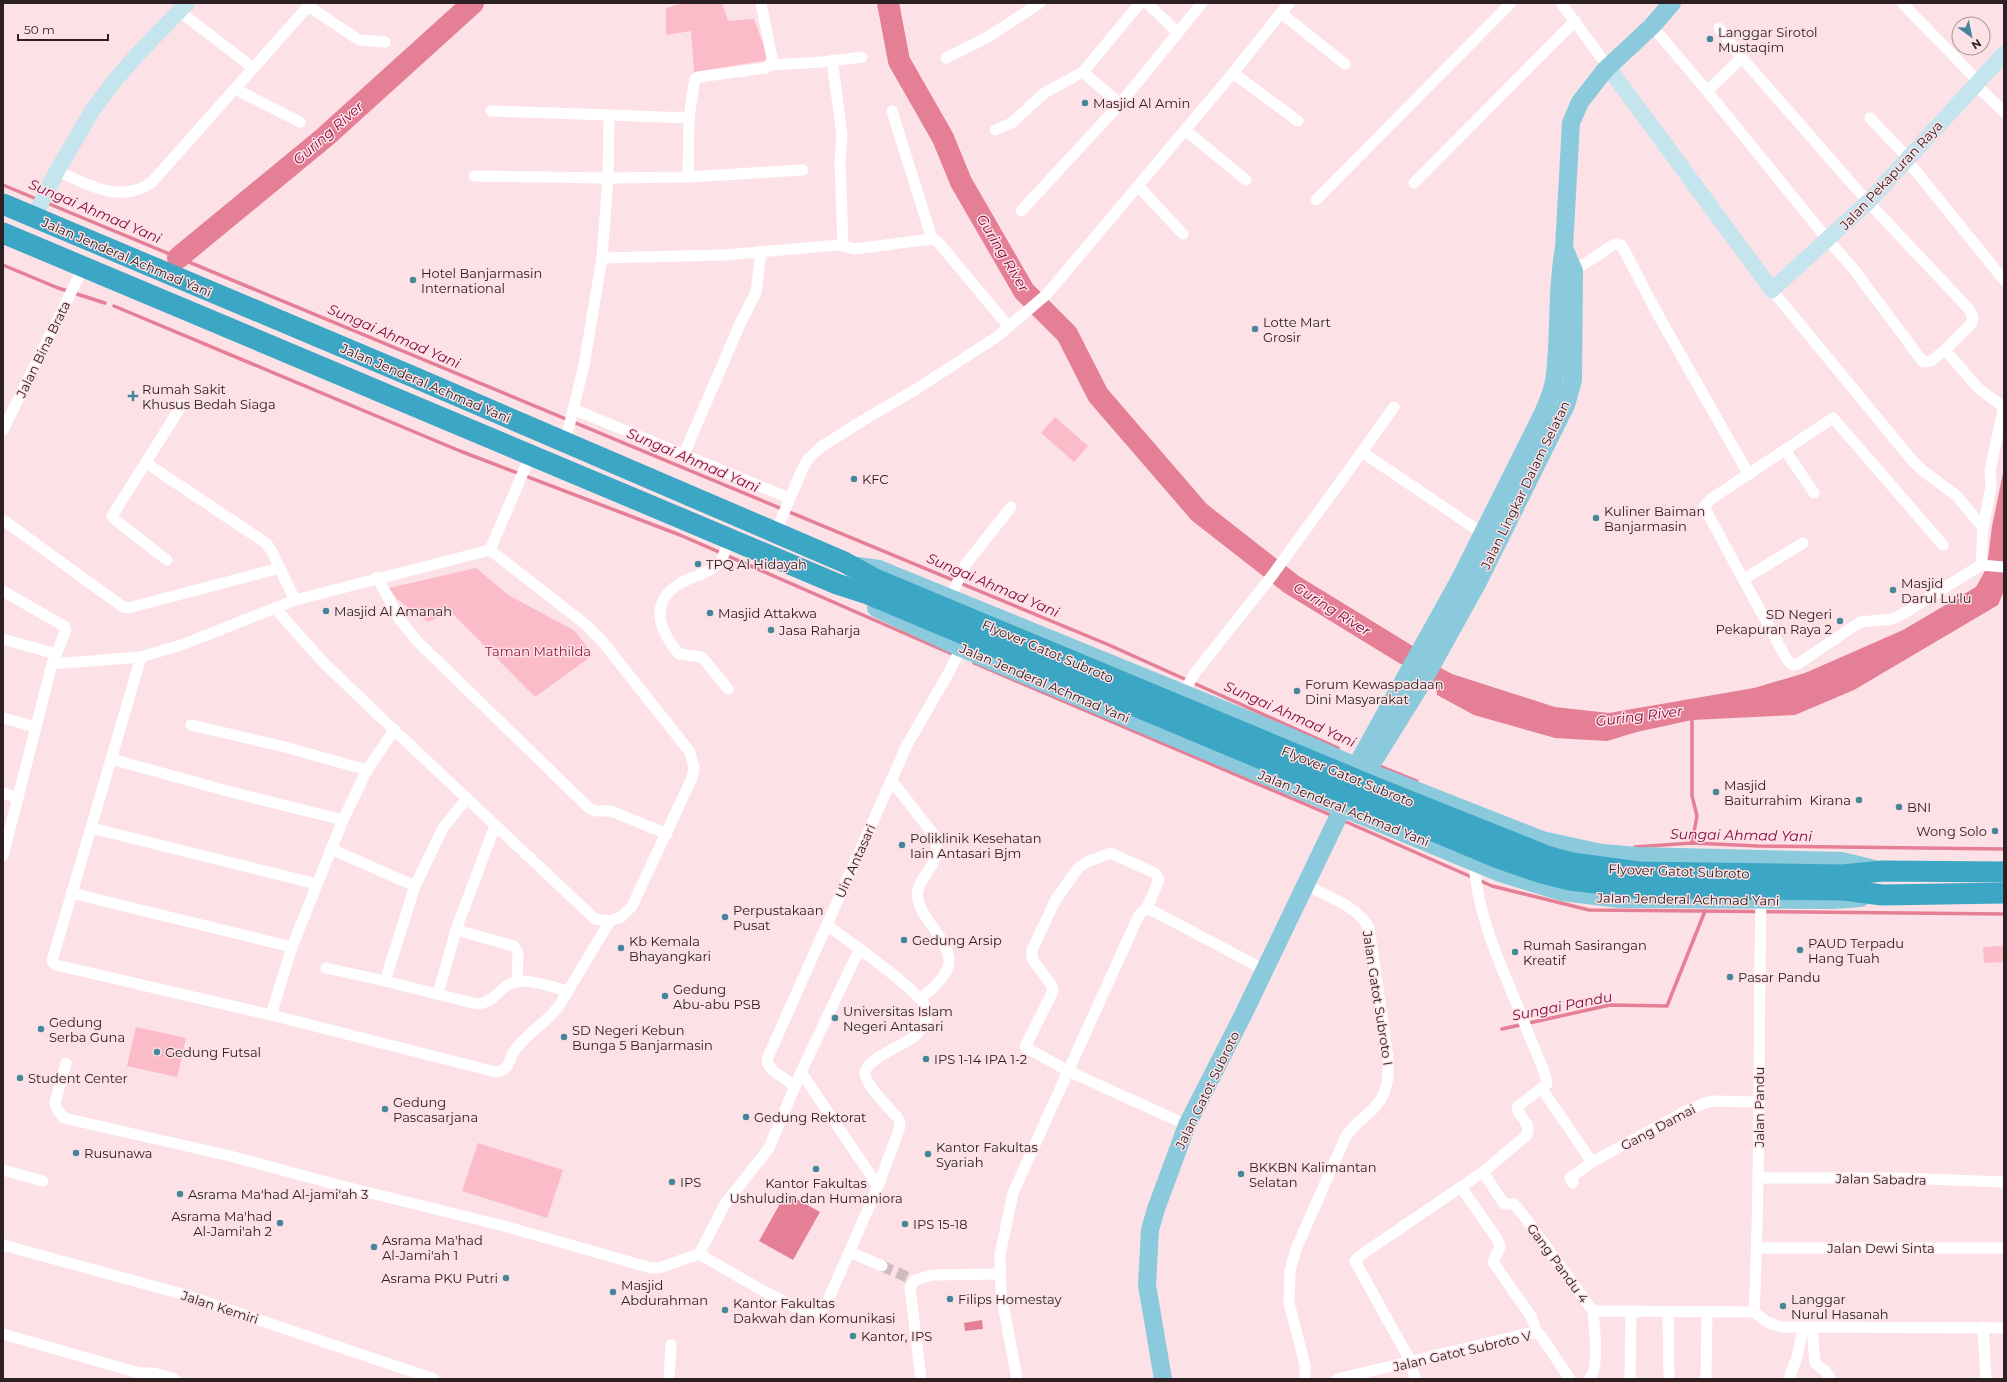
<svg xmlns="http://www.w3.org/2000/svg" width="2007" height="1382" viewBox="0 0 2007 1382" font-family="Montserrat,sans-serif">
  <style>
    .green { fill: #fcbbc8 }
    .water { fill: #e47f96 }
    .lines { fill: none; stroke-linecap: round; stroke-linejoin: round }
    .stream { stroke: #e47f96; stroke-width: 3.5 }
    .river { stroke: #e47f96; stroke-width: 22 }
    .street-tunnel { stroke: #d2bbbf; stroke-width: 11; stroke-dasharray: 11 5.5; stroke-linecap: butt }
    .street { stroke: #fff; stroke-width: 11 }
    .secondary { stroke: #c4e4ee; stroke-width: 16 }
    .primary { stroke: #8acadc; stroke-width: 18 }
    .highway { stroke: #3ca6c5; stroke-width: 21 }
    .poi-dot { fill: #47869a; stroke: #fce2e6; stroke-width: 1.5 }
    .labels { text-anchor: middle; stroke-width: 3; stroke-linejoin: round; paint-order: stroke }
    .poi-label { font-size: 13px; fill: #2c2022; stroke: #fce2e6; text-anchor: start }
    .street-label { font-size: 13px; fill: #2c2022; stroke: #fce2e6 }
    .park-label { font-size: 13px; fill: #921944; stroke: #fce2e6 }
    .water-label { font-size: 14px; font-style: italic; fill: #87083c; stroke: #fce2e6 }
  </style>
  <rect width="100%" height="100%" fill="#fce2e6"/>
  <!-- green -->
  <g class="green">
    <polygon points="683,3 722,3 728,21 754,19 769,60 694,72 691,31 666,35 666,8"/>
    <polygon points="1055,417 1088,446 1074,462 1041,433"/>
    <polygon points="476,568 510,596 575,631 593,655 535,697 450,611 428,622 397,599 389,588"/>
    <polygon points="2004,946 2004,962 1984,963 1983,947"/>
    <polygon points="136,1027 186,1038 177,1077 127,1066"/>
    <polygon points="478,1143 563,1170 547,1218 462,1191"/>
  </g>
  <!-- water -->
  <g class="water">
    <polygon points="2004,452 2004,591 1998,605 1854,690 1795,715 1692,720 1637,732 1607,741 1555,738 1474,715 1437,695 1436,687 1377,647 1381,636 1452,674 1555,707 1609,713 1754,688 1805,673 1903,630 1976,587 1987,567 1992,526 2003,473"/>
    <polygon points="786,1193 820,1212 793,1260 759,1241"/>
    <polygon points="982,1320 983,1329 965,1331 964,1323"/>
  </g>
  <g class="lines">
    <!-- stream -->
    <g class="stream">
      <polyline points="3,185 39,200"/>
      <polyline points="47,203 1109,645 1338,748"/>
      <polyline points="3,265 58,288 105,303"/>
      <polyline points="114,306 460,451 680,535 952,654"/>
      <polyline points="974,663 1333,816"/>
      <polyline points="1692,715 1692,796 1697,816 1692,843"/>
      <polyline points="1377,765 1417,781"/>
      <polyline points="1342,820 1492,886 1589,910 2004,914"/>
      <polyline points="1635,847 1692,843 1758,846 2004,849"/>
      <polyline points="1502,1029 1610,1005 1667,1006 1705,911"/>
    </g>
    <!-- river -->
    <g class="river">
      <polyline points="888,3 899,61 943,138 961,182 1024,291 1067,334 1098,395 1199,512 1291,584 1405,654"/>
      <polyline points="178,258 325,137 473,3"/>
    </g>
    <!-- street-tunnel -->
    <polyline class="street-tunnel" points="882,1266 907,1277"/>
    <!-- street -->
    <g class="street">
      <polyline points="761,3 772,58 770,65"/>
      <polyline points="1147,3 1178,33"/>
      <polyline points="1561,3 1608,67"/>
      <polyline points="1902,3 1979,82"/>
      <polyline points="308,6 359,40 385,42"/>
      <polyline points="179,11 252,67"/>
      <polyline points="1281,13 1345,64"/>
      <polyline points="1652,26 1707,91 1828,240 1852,267 1923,362 1931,361 1945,350"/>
      <polyline points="1719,28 1742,58 1868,202 1969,309 1973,318 1972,323 1945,350 1979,389 2004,407"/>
      <polyline points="946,58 988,37 1040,3"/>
      <polyline points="832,60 842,135 840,160 843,245"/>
      <polyline points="1083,72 1120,104"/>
      <polyline points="1233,73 1298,121"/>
      <polyline points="1976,85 2004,112"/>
      <polyline points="235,89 300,122"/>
      <polyline points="1707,91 1742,58"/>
      <polyline points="491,111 609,115"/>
      <polyline points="892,111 932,239"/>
      <polyline points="1870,118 1907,157"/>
      <polyline points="995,130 1012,123 1044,93 1083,72 1140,3"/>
      <polyline points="1185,130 1246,180"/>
      <polyline points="1906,159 2004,280"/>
      <path d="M57 171C87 184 121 205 152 182L311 3"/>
      <polyline points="474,176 608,178 688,177 803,170"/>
      <polyline points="688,177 689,118 694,84 695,79 699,77 766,68 770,65 822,62 862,57"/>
      <polyline points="1414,183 1575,21"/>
      <polyline points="1138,186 1183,234"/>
      <polyline points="1316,200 1511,3"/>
      <polyline points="1021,211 1120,104 1202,3"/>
      <polyline points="602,258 724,255 839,245 854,249 932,239 938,242 1009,327"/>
      <polyline points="1574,271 1613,245 1618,244 1622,246 1657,313 1749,475"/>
      <polyline points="1772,290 1911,459 1923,471 1957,496 1983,528"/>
      <polyline points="573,409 789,498"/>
      <polyline points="3,430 83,268"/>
      <polyline points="565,443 584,365 602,258 608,178 609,115 689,118"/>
      <polyline points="1785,450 1814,493"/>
      <polyline points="1362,452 1394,407"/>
      <polyline points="684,454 740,324 756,292 761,251"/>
      <polyline points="146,463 266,543 271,550 295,600"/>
      <polyline points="3,520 123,607 128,608 280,568"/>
      <polyline points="775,534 802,470 808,459 821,447 857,424 918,388 998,336 1047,294 1233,73 1289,3"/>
      <polyline points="1943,545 1833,418 1711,499 1704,507 1786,658 1792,665 1798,664 1860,622 1892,619 1903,614 1981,565 2004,567"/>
      <polyline points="490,550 530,456"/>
      <polyline points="167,560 114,519 112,516 182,405"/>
      <polyline points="1981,565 1983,528 1991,486 1990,471 2004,405"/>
      <polyline points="377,577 400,620 418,642 589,808 596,811 611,811 667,834"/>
      <polyline points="1744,579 1803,543"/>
      <polyline points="3,591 64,626 66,630 52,664 3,856"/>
      <polyline points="950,598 966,564 1011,507"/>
      <polyline points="3,639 56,654"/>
      <polyline points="141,657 52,961 56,965 271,1015 292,947 343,820 367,770 394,730 323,662 275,608"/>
      <polyline points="52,664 141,657 184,644 295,600 490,550"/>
      <path d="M728 689 702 657 679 654C660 631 648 604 679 584 691 576 710 574 720 562 724 556 727 546 729 539"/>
      <polyline points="1183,693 1195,673 1271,577 1362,452 1482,533"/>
      <polyline points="3,718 36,727"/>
      <polyline points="191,725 285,747 367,770"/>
      <polyline points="394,730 595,919 610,921 621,917 632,906 692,778 694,768 690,752 602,641 585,624 490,550"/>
      <polyline points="111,759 231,792 343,820"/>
      <path d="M891 780 934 835C947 866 912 877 918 900 922 920 951 942 949 963 947 977 931 989 921 999"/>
      <polyline points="3,793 18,798"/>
      <polyline points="91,828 317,884"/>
      <polyline points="331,849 415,886 385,981"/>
      <polyline points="415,886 443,828 467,798"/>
      <polyline points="71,893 292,947"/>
      <polyline points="1146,910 1159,880 1155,873 1110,853 1087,862 1078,868 1055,901 1032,950 1032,959 1052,986 1053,991 1025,1047 1068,1071 1187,1125"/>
      <polyline points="456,930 514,946 518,953 517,982"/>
      <path d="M326 968 385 981 477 1004C490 1003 495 995 505 987 522 974 550 987 568 991"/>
      <polyline points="438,994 456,930 495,826"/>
      <path d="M271 1015 496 1072C511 1070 508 1059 515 1050 527 1033 546 1023 559 1006L610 921"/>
      <path d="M66 1063 55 1103 57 1109 64 1118 230 1156 334 1184 504 1226 651 1268H659L699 1254 767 1293 809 1314 818 1312 826 1305 878 1186 899 1130 900 1122 897 1117C889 1108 862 1081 865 1071 870 1058 901 1046 912 1038 923 1030 930 1020 925 1007 920 990 845 939 827 925"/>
      <polyline points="801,1072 878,1186"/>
      <polyline points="795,1086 772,1070 767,1062 768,1057 907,745 948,674 961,648"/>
      <polyline points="1542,1089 1592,1162"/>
      <polyline points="3,1170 43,1181"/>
      <polyline points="1483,1172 1504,1204 1514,1204 1524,1216 1593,1311"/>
      <polyline points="1758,1178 1900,1178 2004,1182"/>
      <polyline points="1573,1183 1570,1178 1592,1162 1688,1110 1705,1103 1712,1101 1759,1102"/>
      <polyline points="1461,1187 1497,1239 1500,1247 1493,1262 1531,1316 1537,1333"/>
      <polyline points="3,1245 182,1294 434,1379"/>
      <polyline points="1757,1248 2004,1248"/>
      <polyline points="850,1252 882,1266"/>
      <polyline points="699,1254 725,1204 769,1148 801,1072 859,950"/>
      <polyline points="1593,1311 1754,1312"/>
      <path d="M1754 1312C1761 1175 1758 1038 1761 901"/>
      <polyline points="1754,1312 1767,1322 1781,1327 2004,1328"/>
      <polyline points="1668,1313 1669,1379"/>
      <polyline points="1983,1327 1986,1379"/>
      <polyline points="1812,1328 1815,1363 1826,1372 1830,1379"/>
      <polyline points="3,1334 139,1373 154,1373 175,1379"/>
      <polyline points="669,1379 671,1345"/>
      <polyline points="921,1379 910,1288 915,1280 932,1275 1000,1274"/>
      <path d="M1017 1379 1001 1293 1000 1255 1013 1193 1138 917C1142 910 1145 909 1153 911L1265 970"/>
      <path d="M1305 1379V1365L1289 1303 1290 1271 1296 1249 1346 1136C1354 1124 1364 1118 1374 1108 1388 1094 1389 1076 1388 1058L1369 928C1358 906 1326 896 1306 885"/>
      <polyline points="1337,1379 1530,1333 1537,1333 1541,1336 1570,1379"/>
      <path d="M1415 1379 1411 1362 1355 1261 1361 1255 1483 1172 1526 1136C1533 1123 1519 1119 1517 1107L1547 1084C1545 1069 1536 1053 1530 1038 1509 980 1477 924 1474 861"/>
      <path d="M1589 1379C1600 1371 1594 1324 1593 1311"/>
      <polyline points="1630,1379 1631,1311"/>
      <polyline points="1706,1379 1707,1313"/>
      <polyline points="1789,1379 1797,1357 1803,1328"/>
    </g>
    <!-- secondary -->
    <g class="secondary">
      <polyline points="1608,67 1772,290 1868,202 2004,54"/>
      <polyline points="34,217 57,171 92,111 116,79 137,55 187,3"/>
    </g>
    <!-- primary -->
    <g class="primary">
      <polyline points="858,566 879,569 1283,734 1369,772 1542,840 1602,853 1638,856 1842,861 1875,869"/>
      <polyline points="876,608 961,648 1266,776 1500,873 1562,892 1620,899 1833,900 1861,898"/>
      <polyline points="1361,769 1371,765 1422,683 1477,584 1566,405 1573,380 1574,271 1564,248 1571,123 1580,102 1605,70 1652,26 1672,3"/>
      <path d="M1163 1379 1147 1285 1150 1230 1156 1209 1187 1125 1243 1015 1343 807 1361 769 1360 759 1461 577 1542 415C1548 402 1554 388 1555 374 1560 332 1556 289 1564 248"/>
    </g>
    <!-- highway -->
    <g class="highway">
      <polyline points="3,204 409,375 844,562 875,579 1379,789 1547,856 1572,863 1639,872 1842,875 1883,871 2004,872"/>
      <polyline points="3,233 837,584 868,594 1498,858 1542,873 1570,880 1638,888 1844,890 1882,895 2004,893"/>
    </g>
  </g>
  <!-- markers -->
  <g class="poi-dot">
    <circle cx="1710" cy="39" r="4"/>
    <circle cx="1085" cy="103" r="4"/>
    <circle cx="413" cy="280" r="4"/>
    <circle cx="1255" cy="329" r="4"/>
    <path d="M131 390h4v4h4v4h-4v4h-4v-4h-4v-4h4z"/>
    <circle cx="854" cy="479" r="4"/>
    <circle cx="1596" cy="518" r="4"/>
    <circle cx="698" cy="564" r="4"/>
    <circle cx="1893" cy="590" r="4"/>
    <circle cx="326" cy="611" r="4"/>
    <circle cx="710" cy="613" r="4"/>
    <circle cx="1840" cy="621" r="4"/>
    <circle cx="771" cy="630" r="4"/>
    <circle cx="1297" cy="691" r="4"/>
    <circle cx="1716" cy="792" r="4"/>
    <circle cx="1859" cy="800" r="4"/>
    <circle cx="1899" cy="807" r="4"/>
    <circle cx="1995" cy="831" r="4"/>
    <circle cx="902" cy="845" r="4"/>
    <circle cx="725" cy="917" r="4"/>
    <circle cx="904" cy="940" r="4"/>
    <circle cx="621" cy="948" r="4"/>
    <circle cx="1800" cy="950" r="4"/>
    <circle cx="1515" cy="952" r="4"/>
    <circle cx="1730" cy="977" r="4"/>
    <circle cx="665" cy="996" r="4"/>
    <circle cx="835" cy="1018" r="4"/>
    <circle cx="41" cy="1029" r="4"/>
    <circle cx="564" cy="1037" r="4"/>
    <circle cx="157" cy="1052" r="4"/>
    <circle cx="926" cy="1059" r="4"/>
    <circle cx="20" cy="1078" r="4"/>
    <circle cx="385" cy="1109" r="4"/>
    <circle cx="746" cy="1117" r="4"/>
    <circle cx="76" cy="1153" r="4"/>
    <circle cx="928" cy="1154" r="4"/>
    <circle cx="816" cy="1169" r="4"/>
    <circle cx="1241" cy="1174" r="4"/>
    <circle cx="672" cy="1182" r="4"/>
    <circle cx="180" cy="1194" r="4"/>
    <circle cx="280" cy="1223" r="4"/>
    <circle cx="905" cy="1224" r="4"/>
    <circle cx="374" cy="1247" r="4"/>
    <circle cx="506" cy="1278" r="4"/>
    <circle cx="613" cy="1292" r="4"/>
    <circle cx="950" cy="1299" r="4"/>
    <circle cx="1783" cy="1306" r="4"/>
    <circle cx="725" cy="1310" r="4"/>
    <circle cx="853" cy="1336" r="4"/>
  </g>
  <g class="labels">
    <!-- poi labels -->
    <g class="poi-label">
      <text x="1718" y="37">Langgar Sirotol<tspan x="1718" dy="15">Mustaqim</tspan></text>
      <text x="1093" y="108">Masjid Al Amin</text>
      <text x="421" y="278">Hotel Banjarmasin<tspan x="421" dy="15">International</tspan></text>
      <text x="1263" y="327">Lotte Mart<tspan x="1263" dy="15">Grosir</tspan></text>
      <text x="142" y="394">Rumah Sakit<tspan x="142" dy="15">Khusus Bedah Siaga</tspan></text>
      <text x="862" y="484">KFC</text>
      <text x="1604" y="516">Kuliner Baiman<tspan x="1604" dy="15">Banjarmasin</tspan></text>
      <text x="706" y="569">TPQ Al Hidayah</text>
      <text x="1901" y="588">Masjid<tspan x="1901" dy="15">Darul Lu'lu</tspan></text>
      <text x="334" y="616">Masjid Al Amanah</text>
      <text x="718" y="618">Masjid Attakwa</text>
      <text x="1832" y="619" text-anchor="end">SD Negeri<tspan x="1832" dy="15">Pekapuran Raya 2</tspan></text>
      <text x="779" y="635">Jasa Raharja</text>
      <text x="1305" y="689">Forum Kewaspadaan<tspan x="1305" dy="15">Dini Masyarakat</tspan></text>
      <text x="1724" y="790">Masjid<tspan x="1724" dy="15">Baiturrahim</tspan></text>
      <text x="1851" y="805" text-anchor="end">Kirana</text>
      <text x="1907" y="812">BNI</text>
      <text x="1987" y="836" text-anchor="end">Wong Solo</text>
      <text x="910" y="843">Poliklinik Kesehatan<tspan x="910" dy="15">Iain Antasari Bjm</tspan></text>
      <text x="733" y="915">Perpustakaan<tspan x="733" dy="15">Pusat</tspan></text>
      <text x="912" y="945">Gedung Arsip</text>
      <text x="629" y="946">Kb Kemala<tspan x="629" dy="15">Bhayangkari</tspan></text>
      <text x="1808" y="948">PAUD Terpadu<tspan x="1808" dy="15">Hang Tuah</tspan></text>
      <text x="1523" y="950">Rumah Sasirangan<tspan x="1523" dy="15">Kreatif</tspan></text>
      <text x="1738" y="982">Pasar Pandu</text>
      <text x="673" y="994">Gedung<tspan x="673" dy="15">Abu-abu PSB</tspan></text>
      <text x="843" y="1016">Universitas Islam<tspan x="843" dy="15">Negeri Antasari</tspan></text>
      <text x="49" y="1027">Gedung<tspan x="49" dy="15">Serba Guna</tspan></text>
      <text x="572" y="1035">SD Negeri Kebun<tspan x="572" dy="15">Bunga 5 Banjarmasin</tspan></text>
      <text x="165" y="1057">Gedung Futsal</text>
      <text x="934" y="1064">IPS 1-14 IPA 1-2</text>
      <text x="28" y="1083">Student Center</text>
      <text x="393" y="1107">Gedung<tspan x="393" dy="15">Pascasarjana</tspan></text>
      <text x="754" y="1122">Gedung Rektorat</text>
      <text x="936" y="1152">Kantor Fakultas<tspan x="936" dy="15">Syariah</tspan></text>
      <text x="84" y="1158">Rusunawa</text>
      <text x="1249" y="1172">BKKBN Kalimantan<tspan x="1249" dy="15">Selatan</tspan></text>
      <text x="680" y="1187">IPS</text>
      <text x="816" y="1188" text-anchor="middle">Kantor Fakultas<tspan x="816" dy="15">Ushuludin dan Humaniora</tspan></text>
      <text x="188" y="1199">Asrama Ma'had Al-jami'ah 3</text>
      <text x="272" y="1221" text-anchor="end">Asrama Ma'had<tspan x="272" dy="15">Al-Jami'ah 2</tspan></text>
      <text x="913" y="1229">IPS 15-18</text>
      <text x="382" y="1245">Asrama Ma'had<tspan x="382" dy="15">Al-Jami'ah 1</tspan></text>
      <text x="498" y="1283" text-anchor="end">Asrama PKU Putri</text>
      <text x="621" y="1290">Masjid<tspan x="621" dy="15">Abdurahman</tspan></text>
      <text x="958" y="1304">Filips Homestay</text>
      <text x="1791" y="1304">Langgar<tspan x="1791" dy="15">Nurul Hasanah</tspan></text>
      <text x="733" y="1308">Kantor Fakultas<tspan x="733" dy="15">Dakwah dan Komunikasi</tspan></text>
      <text x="861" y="1341">Kantor, IPS</text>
    </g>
    <!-- street labels -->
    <g class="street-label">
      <text transform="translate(1891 175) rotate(-47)" y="5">Jalan Pekapuran Raya</text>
      <text transform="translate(127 257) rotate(23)" y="5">Jalan Jenderal Achmad Yani</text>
      <text transform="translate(43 349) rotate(-64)" y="5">Jalan Bina Brata</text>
      <text transform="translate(426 383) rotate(23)" y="5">Jalan Jenderal Achmad Yani</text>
      <text transform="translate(1525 485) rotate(-64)" y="5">Jalan Lingkar Dalam Selatan</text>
      <text transform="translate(1048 651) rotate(23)" y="5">Flyover Gatot Subroto</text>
      <text transform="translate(1045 683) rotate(23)" y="5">Jalan Jenderal Achmad Yani</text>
      <text transform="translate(1348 776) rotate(22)" y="5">Flyover Gatot Subroto</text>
      <text transform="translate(1344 808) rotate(22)" y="5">Jalan Jenderal Achmad Yani</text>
      <text transform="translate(855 861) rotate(-66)" y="5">Uin Antasari</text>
      <text transform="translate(1679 871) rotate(2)" y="5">Flyover Gatot Subroto</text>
      <text transform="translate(1688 899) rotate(1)" y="5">Jalan Jenderal Achmad Yani</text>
      <text transform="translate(1378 998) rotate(81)" y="5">Jalan Gatot Subroto I</text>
      <text transform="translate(1207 1090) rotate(-64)" y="5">Jalan Gatot Subroto</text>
      <text transform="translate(1759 1107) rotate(-90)" y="5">Jalan Pandu</text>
      <text transform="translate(1658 1127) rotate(-28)" y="5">Gang Damai</text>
      <text transform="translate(1881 1179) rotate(1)" y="5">Jalan Sabadra</text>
      <text x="1881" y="1253">Jalan Dewi Sinta</text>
      <text transform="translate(1558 1263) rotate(54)" y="5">Gang Pandu 4</text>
      <text transform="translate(220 1307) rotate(18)" y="5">Jalan Kemiri</text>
      <text transform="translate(1462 1351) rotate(-13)" y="5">Jalan Gatot Subroto V</text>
    </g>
    <!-- park labels -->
    <g class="park-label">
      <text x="538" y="656">Taman Mathilda</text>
    </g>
    <!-- water labels -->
    <g class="water-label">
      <text transform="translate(328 133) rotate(-41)" y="5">Guring River</text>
      <text transform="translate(95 211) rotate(23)" y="5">Sungai Ahmad Yani</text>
      <text transform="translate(1003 253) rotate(59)" y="5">Guring River</text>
      <text transform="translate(394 336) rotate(23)" y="5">Sungai Ahmad Yani</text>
      <text transform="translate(693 460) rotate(23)" y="5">Sungai Ahmad Yani</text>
      <text transform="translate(993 585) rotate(23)" y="5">Sungai Ahmad Yani</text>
      <text transform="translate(1332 609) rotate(32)" y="5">Guring River</text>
      <text transform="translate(1290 714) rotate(24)" y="5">Sungai Ahmad Yani</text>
      <text transform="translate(1639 716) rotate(-7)" y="5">Guring River</text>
      <text transform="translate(1741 835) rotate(1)" y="5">Sungai Ahmad Yani</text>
      <text transform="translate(1562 1006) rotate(-11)" y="5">Sungai Pandu</text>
    </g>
  </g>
  <!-- border -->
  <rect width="2007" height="1382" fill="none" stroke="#2c2022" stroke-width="8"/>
  <!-- north arrow -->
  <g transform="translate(1971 36) rotate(147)"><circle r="19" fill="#fce2e6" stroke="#a99498"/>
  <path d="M0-3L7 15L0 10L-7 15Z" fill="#47869a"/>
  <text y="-6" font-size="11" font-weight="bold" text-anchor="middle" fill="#2c2022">N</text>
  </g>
  <!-- scale -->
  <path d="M18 34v6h90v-6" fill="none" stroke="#2c2022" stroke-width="2"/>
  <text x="24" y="34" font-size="12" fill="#2c2022" stroke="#fce2e6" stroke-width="3" paint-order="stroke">50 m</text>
</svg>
